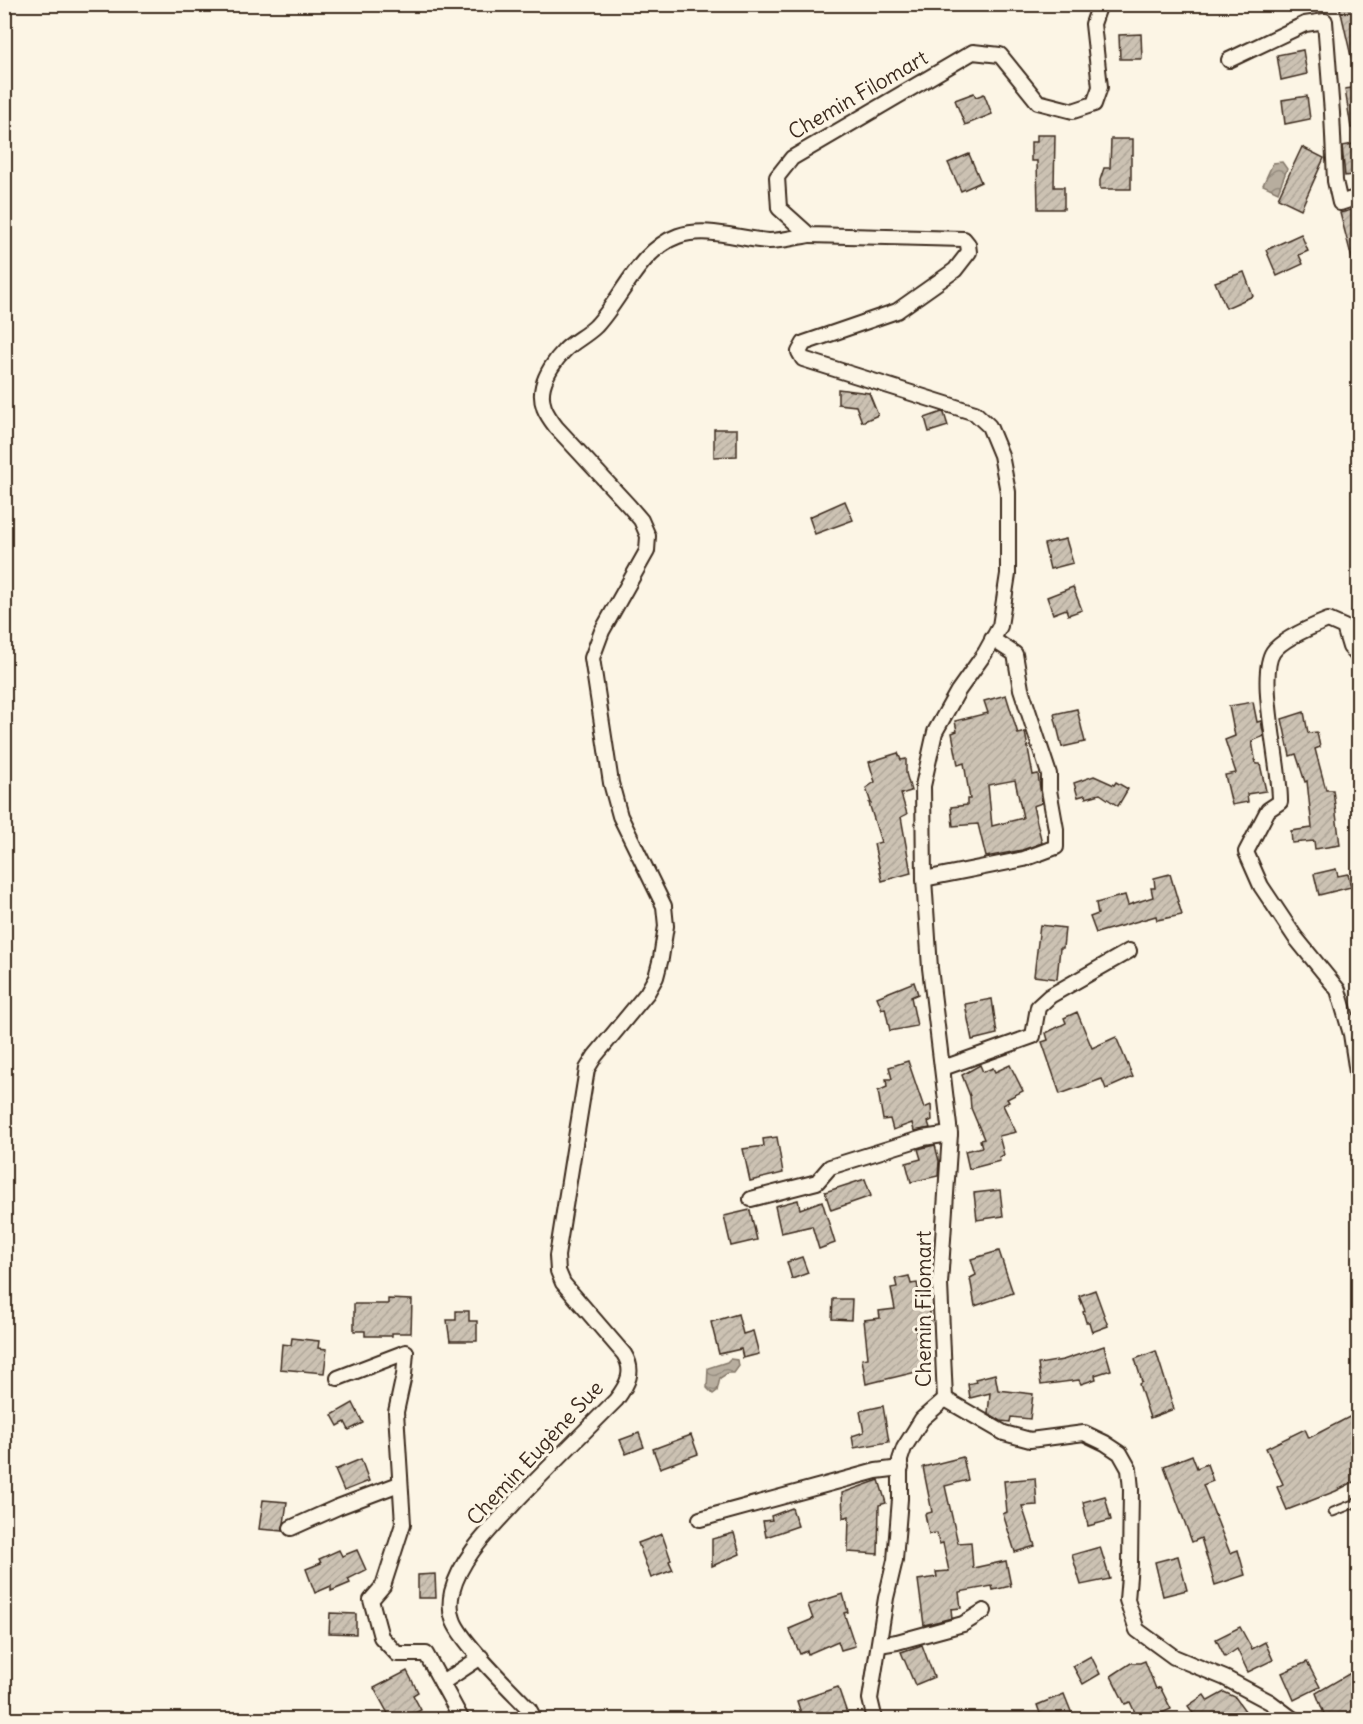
<svg xmlns="http://www.w3.org/2000/svg" width="1363" height="1724" viewBox="0 0 1363 1724" font-family="Delius,sans-serif">
  <style>
    .water { fill: url(#water-waves); stroke: #85796b; stroke-width: 1.5 }
    .building { fill: url(#building-hatch); stroke: #3b2a1e; stroke-width: 1.5; fill-rule: evenodd }
    .lines { fill: none; stroke-linecap: round; stroke-linejoin: round }
    .lane-casing { stroke: #3b2a1e; stroke-width: 11 }
    .street-casing { stroke: #3b2a1e; stroke-width: 18 }
    .lane { stroke: #fcf5e5; stroke-width: 7 }
    .street { stroke: #fcf5e5; stroke-width: 14 }
    .labels { text-anchor: middle; stroke-width: 6; stroke-linejoin: round; paint-order: stroke }
    .street-label { font-size: 21px; fill: #3b2a1e; stroke: #fcf5e5 }
  </style>
  <defs>
    <pattern id="water-waves" width="16" height="10" patternUnits="userSpaceOnUse" patternTransform="scale(1.5)"><rect width="16" height="10" fill="#b7ad9e"/><path d="M0 5q4-4 8 0t8 0" fill="none" stroke="#968d80"/></pattern>
    <pattern id="building-hatch" width="6" height="6" patternUnits="userSpaceOnUse" patternTransform="scale(1.5)"><rect width="6" height="6" fill="#ccc2b3"/><path d="M-1 1l2-2M0 6l6-6M5 7l2-2" fill="none" stroke="#b0a79a"/></pattern>
  </defs>
  <rect width="100%" height="100%" fill="#fcf5e5"/>
  <filter id="ink" filterUnits="userSpaceOnUse"><feTurbulence type="fractalNoise" baseFrequency=".0167" numOctaves="2"/><feDisplacementMap in="SourceGraphic" scale="12" xChannelSelector="R" yChannelSelector="G"/><feConvolveMatrix kernelMatrix="1 2 1 2 8 2 1 2 1" color-interpolation-filters="sRGB"/></filter>
  <g filter="url(#ink)">
    <!-- water -->
    <g class="water">
      <polygon points="1282,162 1287,169 1278,192 1263,185 1273,163"/>
      <polygon points="730,1359 738,1360 739,1366 734,1373 728,1373 720,1378 717,1391 713,1394 707,1388 708,1368 727,1362"/>
    </g>
    <!-- building -->
    <g class="building">
      <polygon points="1339,4 1359,4 1359,65 1353,65"/>
      <polygon points="1141,34 1142,59 1120,59 1119,35"/>
      <polygon points="1303,50 1307,74 1281,80 1277,55"/>
      <polygon points="1359,87 1359,128 1351,128 1345,89"/>
      <polygon points="974,93 976,97 984,94 992,114 965,125 955,100"/>
      <polygon points="1307,96 1310,119 1285,124 1282,100"/>
      <polygon points="1037,135 1055,135 1054,187 1064,187 1064,209 1038,209 1037,161 1031,161 1031,142 1037,142"/>
      <polygon points="1111,139 1133,139 1133,155 1131,155 1131,189 1100,189 1100,180 1104,168 1110,168"/>
      <polygon points="1359,143 1359,174 1345,176 1342,146"/>
      <polygon points="1302,147 1324,158 1301,209 1278,198"/>
      <polygon points="969,154 981,182 961,191 948,163"/>
      <polygon points="1359,208 1359,270 1355,270 1340,213"/>
      <polygon points="1301,234 1308,251 1299,255 1303,264 1277,276 1266,250"/>
      <polygon points="1244,272 1253,296 1226,308 1215,282"/>
      <polygon points="838,389 869,393 878,415 862,422 856,406 838,404"/>
      <polygon points="942,412 944,413 948,426 929,432 925,418"/>
      <polygon points="714,429 737,429 737,456 714,457"/>
      <polygon points="845,501 853,520 815,534 809,517"/>
      <polygon points="1066,539 1073,563 1050,569 1044,544"/>
      <polygon points="1073,587 1082,610 1068,615 1066,609 1053,614 1047,597"/>
      <path d="M1006 695 1018 734 1025 732 1033 775 1038 774 1042 803 1033 806 1042 843 1022 850 986 857 978 824 953 826 951 807 967 805V799H970L964 763 958 765 952 733 957 731 955 721 988 713 984 701ZM1015 780 1023 818 992 826 988 785Z"/>
      <polygon points="1253,702 1257,722 1261,721 1264,736 1252,741 1256,764 1260,764 1266,791 1247,794 1248,802 1232,805 1225,775 1236,773 1225,740 1235,736 1229,706"/>
      <polygon points="1077,709 1085,742 1062,747 1054,714"/>
      <polygon points="1304,712 1308,733 1317,732 1320,747 1315,749 1326,790 1333,790 1340,845 1315,849 1314,841 1292,843 1291,831 1312,828 1307,781 1305,782 1296,754 1290,756 1282,719"/>
      <polygon points="898,753 901,760 906,759 906,773 911,791 901,794 907,814 901,817 911,873 882,881 874,844 881,842 869,803 871,803 866,788 875,782 869,762"/>
      <polygon points="1094,776 1114,785 1116,782 1128,789 1118,806 1100,794 1086,798 1085,795 1078,797 1074,783"/>
      <polygon points="1336,869 1338,876 1348,874 1351,887 1319,895 1314,874"/>
      <polygon points="1170,874 1182,915 1157,920 1156,916 1096,933 1090,917 1098,914 1096,903 1125,895 1128,905 1153,897 1151,888 1155,888 1154,878"/>
      <polygon points="1040,925 1065,928 1063,948 1060,948 1057,979 1034,976"/>
      <polygon points="914,982 918,994 911,997 917,1026 890,1031 885,1008 882,1009 877,997"/>
      <polygon points="992,999 997,1034 972,1040 965,1004"/>
      <polygon points="1077,1012 1092,1048 1116,1037 1133,1077 1106,1089 1102,1079 1060,1094 1042,1042 1048,1040 1046,1033 1066,1023 1064,1018"/>
      <polygon points="908,1061 924,1108 931,1105 932,1120 928,1122 930,1128 914,1131 912,1123 893,1130 890,1119 883,1120 878,1091 887,1087 886,1079 892,1079 889,1067"/>
      <polygon points="980,1065 983,1072 993,1068 995,1072 1010,1065 1023,1091 1007,1099 1009,1102 1003,1105 1016,1132 999,1136 1004,1155 999,1157 1000,1161 969,1169 965,1151 982,1147 980,1140 984,1139 971,1108 970,1096 962,1075"/>
      <polygon points="777,1137 783,1173 750,1181 743,1149 764,1146 763,1139"/>
      <polygon points="935,1145 939,1161 938,1176 911,1182 906,1163 921,1159 918,1149"/>
      <polygon points="865,1179 871,1196 831,1210 825,1192"/>
      <polygon points="1000,1190 1003,1216 977,1220 974,1193"/>
      <polygon points="798,1200 800,1209 822,1201 835,1243 819,1249 812,1226 781,1233 775,1206"/>
      <polygon points="750,1210 757,1240 731,1246 724,1216"/>
      <polygon points="999,1251 1013,1293 975,1306 970,1278 976,1275 971,1259"/>
      <polygon points="802,1257 808,1273 792,1279 787,1262"/>
      <polygon points="909,1276 911,1284 917,1283 922,1307 929,1306 931,1324 915,1326 919,1354 926,1352 929,1369 866,1384 862,1359 868,1358 864,1320 880,1318 879,1311 895,1309 891,1288 897,1287 895,1279"/>
      <polygon points="1095,1290 1108,1326 1092,1332 1089,1322 1086,1322 1083,1312 1085,1311 1079,1296"/>
      <polygon points="388,1299 412,1300 411,1333 392,1333 392,1336 365,1336 365,1331 354,1331 354,1304 388,1304"/>
      <polygon points="833,1299 852,1299 851,1320 832,1319"/>
      <polygon points="456,1311 469,1311 469,1321 477,1321 477,1341 450,1341 447,1320 456,1320"/>
      <polygon points="738,1314 743,1334 753,1331 759,1354 743,1358 741,1349 719,1354 711,1322"/>
      <polygon points="292,1338 319,1341 318,1348 327,1349 324,1373 280,1369 282,1344 291,1345"/>
      <polygon points="1104,1346 1111,1370 1095,1375 1096,1379 1081,1384 1079,1380 1041,1385 1038,1364 1063,1360"/>
      <polygon points="1156,1351 1174,1409 1150,1418 1139,1384 1142,1382 1135,1359"/>
      <polygon points="995,1374 998,1390 1033,1394 1030,1419 1011,1417 1010,1422 1001,1421 988,1413 990,1393 970,1398 968,1384 976,1382 975,1379"/>
      <polygon points="353,1403 363,1423 349,1430 345,1422 338,1426 332,1415"/>
      <polygon points="883,1406 889,1442 854,1448 852,1436 864,1432 860,1411"/>
      <polygon points="1359,1412 1359,1479 1336,1491 1287,1510 1277,1487 1283,1484 1266,1448 1305,1429 1309,1438"/>
      <polygon points="639,1433 644,1447 626,1454 620,1440"/>
      <polygon points="691,1435 698,1454 660,1468 653,1449"/>
      <polygon points="1192,1455 1197,1468 1207,1464 1213,1481 1203,1485 1230,1553 1238,1550 1245,1575 1215,1585 1201,1538 1192,1542 1164,1466"/>
      <polygon points="963,1457 968,1480 945,1486 958,1543 971,1542 973,1568 1006,1561 1011,1586 993,1590 992,1586 959,1592 961,1608 951,1609 952,1618 924,1625 918,1580 937,1577 936,1572 949,1571 943,1543 939,1544 937,1533 929,1534 925,1514 932,1512 923,1467"/>
      <polygon points="361,1459 369,1481 344,1491 335,1470"/>
      <polygon points="1035,1478 1037,1505 1022,1506 1035,1546 1015,1552 1003,1514 1007,1512 1004,1481"/>
      <polygon points="879,1480 886,1503 879,1505 878,1554 848,1552 849,1516 843,1518 842,1493"/>
      <polygon points="1105,1496 1111,1520 1088,1526 1083,1502"/>
      <polygon points="263,1500 287,1502 283,1531 259,1529"/>
      <polygon points="792,1508 798,1526 766,1537 763,1521 772,1520 771,1516"/>
      <polygon points="734,1533 740,1554 712,1566 712,1539"/>
      <polygon points="662,1534 671,1560 669,1561 673,1570 651,1578 638,1543"/>
      <polygon points="1100,1547 1110,1579 1081,1585 1072,1555"/>
      <polygon points="339,1550 342,1556 357,1550 366,1570 348,1579 350,1583 331,1591 331,1586 315,1593 306,1569 321,1563 319,1559"/>
      <polygon points="1178,1556 1187,1590 1163,1596 1155,1562"/>
      <polygon points="435,1574 436,1598 418,1598 418,1575"/>
      <polygon points="843,1594 848,1612 844,1613 855,1646 841,1650 838,1641 808,1654 807,1651 800,1654 789,1629 813,1619 808,1605"/>
      <polygon points="330,1613 356,1614 356,1634 329,1633"/>
      <polygon points="1240,1627 1252,1649 1265,1642 1273,1660 1248,1672 1237,1649 1225,1657 1216,1639"/>
      <polygon points="922,1645 934,1677 915,1685 901,1652"/>
      <polygon points="1091,1656 1100,1674 1083,1684 1073,1666"/>
      <polygon points="1145,1661 1156,1689 1160,1687 1171,1709 1149,1719 1138,1719 1130,1702 1125,1704 1111,1676 1131,1663 1140,1663"/>
      <polygon points="1307,1662 1320,1687 1294,1700 1282,1673"/>
      <polygon points="1359,1668 1359,1719 1326,1719 1316,1693"/>
      <polygon points="407,1671 418,1692 413,1695 421,1710 403,1719 391,1719 374,1688"/>
      <polygon points="838,1687 849,1719 803,1719 797,1701"/>
      <polygon points="1224,1692 1235,1697 1251,1719 1197,1719 1188,1706 1204,1695 1208,1701"/>
      <polygon points="1064,1694 1074,1719 1042,1719 1037,1705"/>
    </g>
    <g class="lines">
      <defs>
        <polyline id="lane" points="1333,1512 1358,1502"/>
        <g id="street">
          <polyline points="1229,60 1305,24 1325,21 1332,113 1335,181 1340,203 1358,197"/>
          <path d="M1358 656 1350 647 1344 627 1328 620C1313 626 1282 639 1273 652 1257 676 1281 769 1280 802L1268 810 1246 852 1261 886 1295 937 1338 990 1351 1034 1358 1079"/>
          <polyline points="924,879 1024,859 1056,847 1056,829 1049,790 1049,774 1021,689 1015,654 992,639"/>
          <polyline points="943,1068 1033,1036 1038,1007 1050,996 1129,951"/>
          <polyline points="751,1199 817,1182 830,1167 923,1138 950,1134"/>
          <polyline points="338,1378 406,1352 404,1375 396,1412 403,1524 383,1586 371,1600 381,1637 397,1654 426,1654 462,1720"/>
          <polyline points="945,1399 940,1284 950,1134 930,968 924,879 923,786 935,732 958,691 985,653 1000,626 1008,574 1008,492 1001,455 989,426 975,413 803,359 799,352 804,343 897,311 955,270 969,252 968,244 964,239 809,235 779,208 777,177 792,158 973,52 1000,55 1038,102 1073,111 1094,104 1100,87 1093,24 1100,4"/>
          <polyline points="945,1399 1004,1433 1030,1440 1084,1433 1105,1443 1120,1453 1129,1469 1131,1489 1130,1564 1127,1600 1137,1630 1174,1657 1225,1678 1270,1702 1294,1720"/>
          <polyline points="700,1519 876,1471 901,1468"/>
          <polyline points="291,1528 338,1507 399,1484"/>
          <polyline points="879,1645 897,1642 963,1624 984,1611"/>
          <polyline points="442,1683 481,1657"/>
          <path d="M535 1720 529 1709C512 1691 459 1640 453 1619 450 1611 450 1601 452 1592 461 1556 493 1527 517 1500 550 1466 583 1433 616 1400 628 1384 635 1371 624 1354L563 1283 558 1271 557 1256 587 1069 595 1056 647 993 656 977 661 958 666 926 664 906 620 816 611 783 592 658 602 631 647 551 648 536 641 520 629 506 556 427C546 414 539 403 543 386 546 374 555 360 564 351 572 342 586 336 596 326 623 297 639 250 678 236 707 226 739 239 769 241 781 241 796 237 809 235"/>
          <polyline points="875,1720 870,1699 886,1598 895,1560 900,1499 900,1460 904,1448 922,1419 945,1399"/>
        </g>
      </defs>
      <!-- lane casing -->
      <use href="#lane" class="lane-casing"/>
      <!-- street casing -->
      <use href="#street" class="street-casing"/>
      <!-- lane -->
      <use href="#lane" class="lane"/>
      <!-- street -->
      <use href="#street" class="street"/>
    </g>
  </g>
  <g class="labels">
    <!-- street labels -->
    <g class="street-label">
      <text transform="translate(858 95) rotate(-30)" y="7">Chemin Filomart</text>
      <text transform="translate(924 1309) rotate(-90)" y="7">Chemin Filomart</text>
      <text transform="translate(535 1453) rotate(-47)" y="7">Chemin Eugène Sue</text>
    </g>
  </g>
  <!-- margin -->
  <rect width="1363" height="1724" fill="none" stroke="#fcf5e5" stroke-width="24"/>
  <rect x="12" y="12" width="1339" height="1700" fill="none" stroke="#3b2a1e" stroke-width="2" filter="url(#ink)"/>
</svg>
